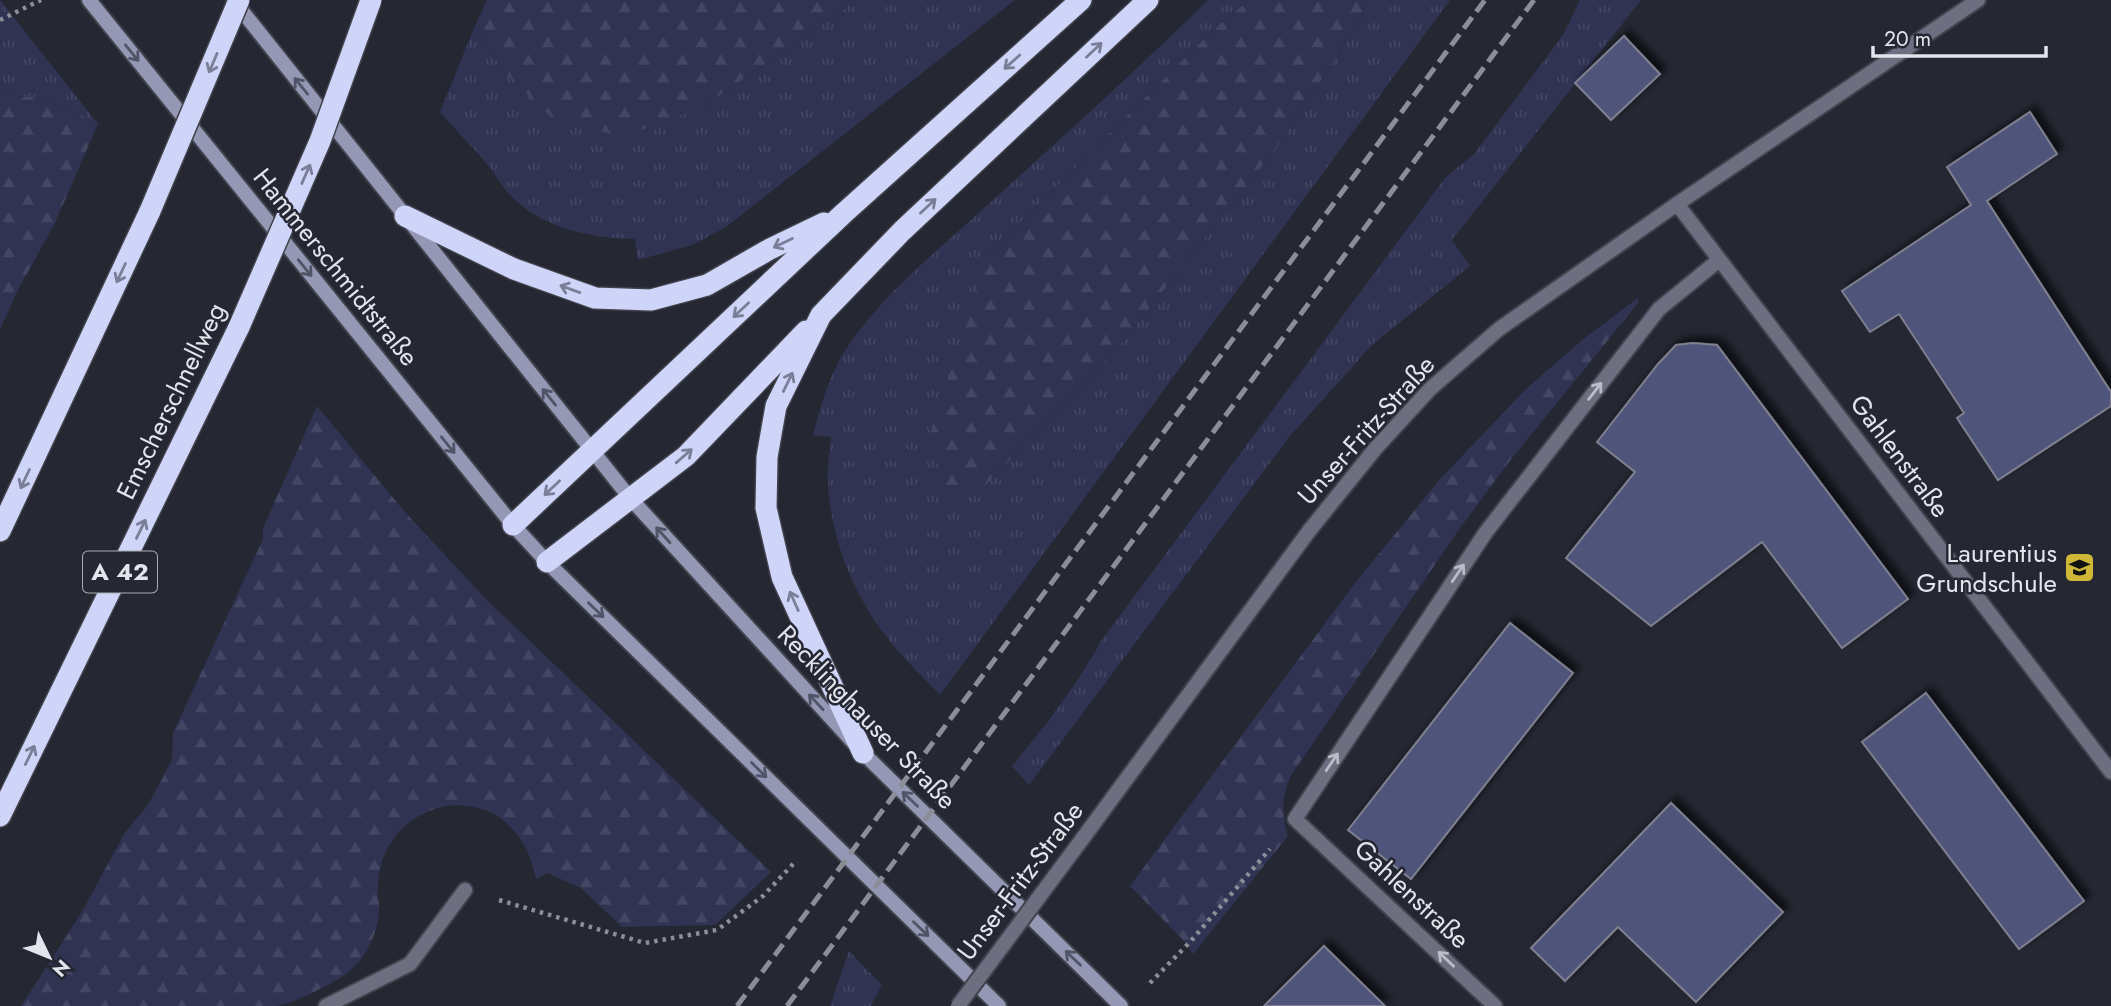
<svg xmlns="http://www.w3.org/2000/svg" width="2111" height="1006" viewBox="0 0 2111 1006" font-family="Jost,sans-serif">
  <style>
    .grass { fill: url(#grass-tufts) }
    .forest { fill: url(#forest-firs) }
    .building { fill: #4f547a; stroke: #7e808f; stroke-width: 2; filter: url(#shadow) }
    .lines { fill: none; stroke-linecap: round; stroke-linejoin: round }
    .minor-casing { stroke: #40424c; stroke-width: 18 }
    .secondary-casing { stroke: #40424c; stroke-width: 18 }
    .motorway-casing { stroke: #40424c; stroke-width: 24 }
    .path { stroke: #8d8f98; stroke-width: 4.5; stroke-dasharray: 3.5 5; stroke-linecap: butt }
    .minor { stroke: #6d6f81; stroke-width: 14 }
    .secondary { stroke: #9498b5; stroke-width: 14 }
    .motorway { stroke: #cfd5f9; stroke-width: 21 }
    .rail { stroke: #8b8d97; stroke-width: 5; stroke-dasharray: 14 7; stroke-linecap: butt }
    .minor-bridge-casing { stroke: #40424c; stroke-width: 18; stroke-linecap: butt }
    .motorway-bridge-casing { stroke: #40424c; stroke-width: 24; stroke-linecap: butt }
    .minor-bridge { stroke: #6d6f81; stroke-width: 14 }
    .motorway-bridge { stroke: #cfd5f9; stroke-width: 21 }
    .oneway { stroke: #7a7e96 }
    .oneway2 { stroke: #515466 }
    .oneway3 { stroke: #babcc7 }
    .labels { text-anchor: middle; stroke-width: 5; stroke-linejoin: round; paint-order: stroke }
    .shield { fill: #252732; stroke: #aaacb5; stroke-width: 2 }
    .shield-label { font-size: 24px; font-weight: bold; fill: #e3e5ed }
    .street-label { font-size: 26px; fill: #e3e5ed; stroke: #252732 }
    .poi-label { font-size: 26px; fill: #e3e5ed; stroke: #252732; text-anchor: end }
  </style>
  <defs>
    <pattern id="grass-tufts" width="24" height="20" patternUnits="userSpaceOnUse" patternTransform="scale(1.75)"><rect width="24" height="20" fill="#303352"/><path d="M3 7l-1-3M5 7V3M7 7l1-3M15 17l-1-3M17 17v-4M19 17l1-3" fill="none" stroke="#444763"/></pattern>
    <pattern id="forest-firs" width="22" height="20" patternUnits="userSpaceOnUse" patternTransform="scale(1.75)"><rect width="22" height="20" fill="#303352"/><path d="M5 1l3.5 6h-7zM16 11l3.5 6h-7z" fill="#444763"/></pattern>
    <filter id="shadow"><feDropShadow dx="6" dy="-6" stdDeviation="3.5" flood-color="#0009"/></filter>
  </defs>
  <rect width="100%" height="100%" fill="#252732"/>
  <!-- grass -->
  <g class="grass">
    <polygon points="0,0 98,124 45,98 0,95"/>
    <path d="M857 0H1015L726 227 692 245 638 260 635 239C591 238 542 229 510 195 502 187 497 177 491 169 475 149 456 131 440 112L474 28 508 76 703 107Z"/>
    <path d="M1208 0H1249L1211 32 987 256 982 489 1118 347 1276 149 1363 16 1365 0H1450L940 695C922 676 901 656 885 635 852 591 830 537 828 481 827 466 830 452 831 437L813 435C821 404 830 373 848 346 883 294 936 252 982 210 1058 141 1135 72 1208 0Z"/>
    <path d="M1580 0H1641L1452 240 1470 266 1373 344 1290 436 1029 785 1012 766C1045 726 1076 687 1101 641L1445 178 1475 153 1563 35Z"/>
    <polygon points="849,951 882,985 871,1006 830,1006"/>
  </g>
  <!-- forest -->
  <g class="forest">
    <polygon points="487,0 857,0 703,107 622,137 551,117 508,76 474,28"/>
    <polygon points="1249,0 1365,0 1363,16 1276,149 1118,347 982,489 947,497 929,438 987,256 1211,32"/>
    <polygon points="0,95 46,98 98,124 54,225 20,286 0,329"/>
    <path d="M1638 298V303L1509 462 1460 528 1292 774C1282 795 1281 813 1288 836L1193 954 1185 942 1130 886 1355 583 1441 478 1526 389 1582 340Z"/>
    <path d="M317 406 404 511 485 598 771 872 715 925 622 927 581 888 547 873 536 879C531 854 521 833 499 817 482 806 457 802 438 808 402 819 379 848 378 886 377 895 380 904 379 912 377 939 360 969 335 981 320 989 292 1004 277 1006 251 1006 223 1006 197 1006 138 1006 79 1006 21 1006L82 912 124 834 149 803 172 760 173 733 263 539V528Z"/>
  </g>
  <!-- building -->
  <g class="building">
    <polygon points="1624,36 1660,74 1611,120 1575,83"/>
    <polygon points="2030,112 2057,154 1987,201 2111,392 2111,406 1998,480 1957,418 1964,413 1899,314 1870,332 1842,291 1971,205 1947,167"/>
    <polygon points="1693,343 1717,345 1908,599 1842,648 1762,542 1651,626 1566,558 1635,472 1597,442 1658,364 1676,345"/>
    <polygon points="1510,623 1573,673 1411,879 1348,830"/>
    <polygon points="1926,693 2084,901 2019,949 1862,742"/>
    <polygon points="1671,803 1783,912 1696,1002 1618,927 1565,981 1531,948"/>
    <polygon points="1324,946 1385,1006 1264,1006"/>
  </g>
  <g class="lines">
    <defs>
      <g id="minor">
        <polyline points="1677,204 2111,772"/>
        <polyline points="1083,838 1309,531 1375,449 1430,389 1499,329 1677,204 1978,0"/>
        <polyline points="326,1006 410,964 465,890"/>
        <polyline points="1495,1006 1295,819 1486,532 1659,309 1719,260"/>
      </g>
      <g id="secondary">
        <polyline points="89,0 513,525 547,562 999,1006"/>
        <polyline points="234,1 630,498 863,753 1121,1006"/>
      </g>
      <g id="motorway">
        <polyline points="405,216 514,269 595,298 651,300 707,285 770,249 824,223"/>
        <polyline points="513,525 844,213 1081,0"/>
        <polyline points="0,531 150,211"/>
        <polyline points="547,562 686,456 806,331"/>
        <polyline points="863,753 782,577 766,508 767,457 776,406 821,315 902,231 1148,0"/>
        <polyline points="0,816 239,327"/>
      </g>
    </defs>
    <!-- minor casing -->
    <use href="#minor" class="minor-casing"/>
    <!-- secondary casing -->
    <use href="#secondary" class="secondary-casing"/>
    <!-- motorway casing -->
    <use href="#motorway" class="motorway-casing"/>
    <!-- path -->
    <g class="path">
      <polyline points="0,20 41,0"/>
      <polyline points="499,900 645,943 717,930 763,896 796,861"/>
      <polyline points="1150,983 1190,942 1270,849"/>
    </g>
    <!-- minor -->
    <use href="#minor" class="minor"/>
    <!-- secondary -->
    <use href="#secondary" class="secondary"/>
    <!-- motorway -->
    <use href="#motorway" class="motorway"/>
    <!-- rail -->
    <g class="rail">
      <polyline points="737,1006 1485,0"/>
      <polyline points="787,1006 1534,0"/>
    </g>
    <defs>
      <polyline id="minor-bridge" points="958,1006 1083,838"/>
      <g id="motorway-bridge">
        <polyline points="150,211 239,0"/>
        <polyline points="239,327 320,141 371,0"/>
      </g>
    </defs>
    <!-- minor-bridge casing -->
    <use href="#minor-bridge" class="minor-bridge-casing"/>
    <!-- motorway-bridge casing -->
    <use href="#motorway-bridge" class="motorway-bridge-casing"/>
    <!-- minor-bridge -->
    <use href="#minor-bridge" class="minor-bridge"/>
    <!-- motorway-bridge -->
    <use href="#motorway-bridge" class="motorway-bridge"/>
  </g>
  <!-- one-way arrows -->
  <defs><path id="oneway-shaft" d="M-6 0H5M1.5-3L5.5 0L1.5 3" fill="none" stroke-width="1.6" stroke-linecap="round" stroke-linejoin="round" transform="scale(1.75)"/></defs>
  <g class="oneway">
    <use href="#oneway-shaft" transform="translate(1094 50) rotate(-43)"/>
    <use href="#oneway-shaft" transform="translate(1012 62) rotate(138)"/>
    <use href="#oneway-shaft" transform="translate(213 63) rotate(113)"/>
    <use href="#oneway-shaft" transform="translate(306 174) rotate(-66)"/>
    <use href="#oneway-shaft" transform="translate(928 206) rotate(-43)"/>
    <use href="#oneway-shaft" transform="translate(783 243) rotate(154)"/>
    <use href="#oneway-shaft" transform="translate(121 273) rotate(115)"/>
    <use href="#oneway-shaft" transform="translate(570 289) rotate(-160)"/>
    <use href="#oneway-shaft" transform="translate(741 310) rotate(137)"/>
    <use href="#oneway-shaft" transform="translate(788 382) rotate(-64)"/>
    <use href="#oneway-shaft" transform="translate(684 456) rotate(-41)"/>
    <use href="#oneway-shaft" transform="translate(25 479) rotate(115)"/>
    <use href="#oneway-shaft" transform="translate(552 488) rotate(137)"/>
    <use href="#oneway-shaft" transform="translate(141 529) rotate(-64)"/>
    <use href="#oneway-shaft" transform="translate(794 601) rotate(-114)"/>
    <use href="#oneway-shaft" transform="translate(30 755) rotate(-64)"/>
  </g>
  <g class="oneway2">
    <use href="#oneway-shaft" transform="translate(132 53) rotate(51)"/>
    <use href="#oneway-shaft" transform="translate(301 86) rotate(-129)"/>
    <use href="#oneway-shaft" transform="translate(305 268) rotate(51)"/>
    <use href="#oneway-shaft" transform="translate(549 397) rotate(-129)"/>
    <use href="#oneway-shaft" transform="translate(448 445) rotate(51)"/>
    <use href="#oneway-shaft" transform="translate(663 535) rotate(-132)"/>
    <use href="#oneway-shaft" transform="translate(596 610) rotate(44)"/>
    <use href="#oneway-shaft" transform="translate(816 702) rotate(-133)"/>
    <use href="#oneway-shaft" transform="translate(759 770) rotate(45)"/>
    <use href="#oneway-shaft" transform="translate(910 799) rotate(-136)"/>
    <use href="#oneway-shaft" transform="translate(921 929) rotate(44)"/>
    <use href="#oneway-shaft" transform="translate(1073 958) rotate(-136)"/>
  </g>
  <g class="oneway3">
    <use href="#oneway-shaft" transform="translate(1595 391) rotate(-52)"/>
    <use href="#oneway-shaft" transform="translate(1458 573) rotate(-56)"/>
    <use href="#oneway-shaft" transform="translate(1332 762) rotate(-56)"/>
    <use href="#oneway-shaft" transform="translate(1446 959) rotate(-137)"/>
  </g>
  <!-- icons -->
  <defs>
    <symbol id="school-square" viewBox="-11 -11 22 22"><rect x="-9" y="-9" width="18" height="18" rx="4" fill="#cfb837" stroke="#252732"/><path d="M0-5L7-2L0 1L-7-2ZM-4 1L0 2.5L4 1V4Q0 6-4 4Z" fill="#111"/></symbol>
  </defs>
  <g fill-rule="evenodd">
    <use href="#school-square" x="2062" y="550" width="35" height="35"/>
  </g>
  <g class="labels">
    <!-- shield labels -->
    <rect class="shield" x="83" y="551.5" width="74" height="41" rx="5"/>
    <g class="shield-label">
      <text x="120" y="580">A 42</text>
    </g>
    <!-- street labels -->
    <g class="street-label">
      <text transform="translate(336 267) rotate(51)" y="9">Hammerschmidtstraße</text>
      <text transform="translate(171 401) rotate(-64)" y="9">Emscherschnellweg</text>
      <text transform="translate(1366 430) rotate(-48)" y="9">Unser-Fritz-Straße</text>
      <text transform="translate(1900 456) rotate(53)" y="9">Gahlenstraße</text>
      <text transform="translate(867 717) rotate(46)" y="9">Recklinghauser Straße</text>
      <text transform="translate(1020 881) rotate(-53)" y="9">Unser-Fritz-Straße</text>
      <text transform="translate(1412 894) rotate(43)" y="9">Gahlenstraße</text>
    </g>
    <!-- poi labels -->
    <g class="poi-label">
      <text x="2057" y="562">Laurentius<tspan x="2057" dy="30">Grundschule</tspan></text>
    </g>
  </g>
  <!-- north arrow -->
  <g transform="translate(49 957) rotate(133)" stroke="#252732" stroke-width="5" paint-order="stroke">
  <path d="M0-5L12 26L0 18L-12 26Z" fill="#e3e5ed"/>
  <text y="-10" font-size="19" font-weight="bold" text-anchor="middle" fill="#e3e5ed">N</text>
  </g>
  <!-- scale -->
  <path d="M1873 46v10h173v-10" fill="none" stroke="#e3e5ed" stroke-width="3.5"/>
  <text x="1884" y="46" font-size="21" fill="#e3e5ed" stroke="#252732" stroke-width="5" paint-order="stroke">20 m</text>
</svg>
